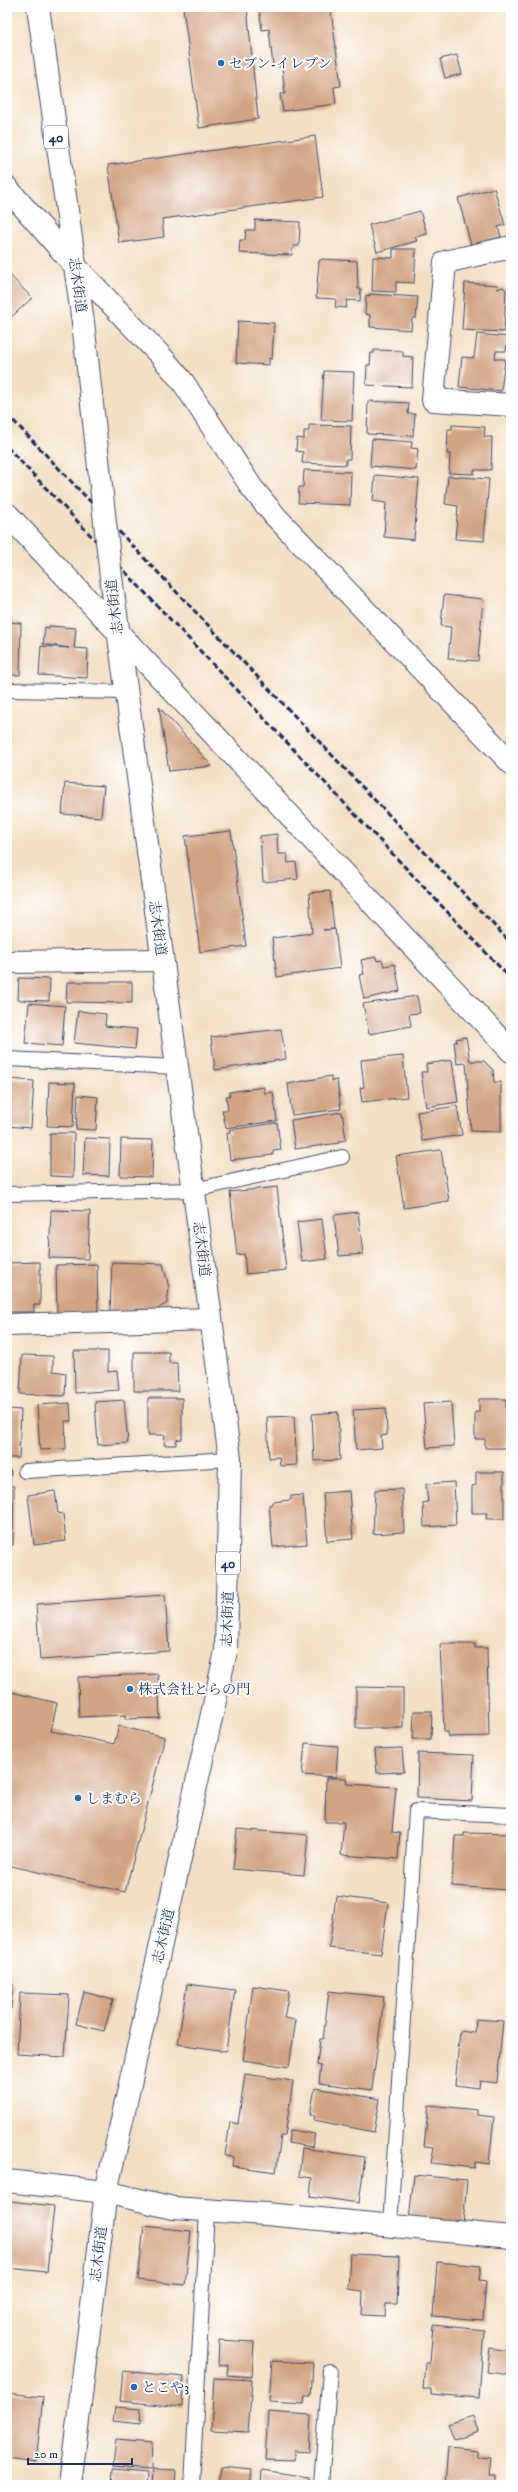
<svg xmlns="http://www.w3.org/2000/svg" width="518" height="2492" viewBox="0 0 518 2492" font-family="'IM FELL DW Pica','Noto Serif JP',serif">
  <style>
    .building { fill: #d3a484 }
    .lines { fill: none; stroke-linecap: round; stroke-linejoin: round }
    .lane-casing { stroke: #3b496d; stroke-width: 16 }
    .street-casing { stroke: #3b496d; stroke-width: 24 }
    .primary-casing { stroke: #3b496d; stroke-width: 24 }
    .lane { stroke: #fff; stroke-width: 14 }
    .street { stroke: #fff; stroke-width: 22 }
    .primary { stroke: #fff; stroke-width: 22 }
    .rail { stroke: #1b2f5e; stroke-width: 3; stroke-dasharray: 6 3; stroke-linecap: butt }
    .primary-bridge-casing { stroke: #3b496d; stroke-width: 24; stroke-linecap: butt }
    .primary-bridge { stroke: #fff; stroke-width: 22 }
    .poi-dot { fill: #1f6fb2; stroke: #fff; stroke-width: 1.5 }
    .labels { text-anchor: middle; stroke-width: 4; stroke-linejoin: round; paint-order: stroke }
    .shield { fill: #fff; stroke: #5f6d8e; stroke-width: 1 }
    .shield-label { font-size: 13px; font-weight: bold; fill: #1b2f5e }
    .poi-label { font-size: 14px; fill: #1b2f5e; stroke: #fff; text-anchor: start }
    .street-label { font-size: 14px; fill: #1b2f5e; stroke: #fff }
  </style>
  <rect width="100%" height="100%" fill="#fff"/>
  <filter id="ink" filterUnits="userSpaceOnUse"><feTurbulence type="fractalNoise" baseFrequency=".025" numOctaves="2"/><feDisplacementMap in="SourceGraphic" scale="8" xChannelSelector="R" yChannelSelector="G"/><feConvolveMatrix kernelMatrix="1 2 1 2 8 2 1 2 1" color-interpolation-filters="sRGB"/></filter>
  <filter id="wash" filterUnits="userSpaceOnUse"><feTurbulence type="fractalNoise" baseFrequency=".012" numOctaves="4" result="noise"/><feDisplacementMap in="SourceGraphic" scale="16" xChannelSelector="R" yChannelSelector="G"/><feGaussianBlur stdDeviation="0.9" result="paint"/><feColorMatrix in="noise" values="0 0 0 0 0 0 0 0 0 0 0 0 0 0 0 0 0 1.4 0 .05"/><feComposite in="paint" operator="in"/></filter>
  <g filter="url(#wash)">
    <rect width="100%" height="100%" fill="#f3dfc3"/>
    <g id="blocks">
      <!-- building -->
      <g class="building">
        <polygon points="183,7 247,7 258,119 199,128"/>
        <polygon points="259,7 347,7 347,9 331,11 341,86 334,87 336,104 283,111 280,94 285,94 282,67 273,66 269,29 262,30"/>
        <polygon points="457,55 462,74 445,78 440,59"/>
        <polygon points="315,136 323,197 162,219 164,237 119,243 108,165"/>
        <polygon points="511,184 511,201 506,185"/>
        <polygon points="494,188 505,225 498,227 501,237 471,245 458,198"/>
        <polygon points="420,211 427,234 415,237 417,241 377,252 369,225"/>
        <polygon points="255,220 300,222 299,246 293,246 292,255 239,253 240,240 245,240 246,230 255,230"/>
        <polygon points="393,249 416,249 414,283 396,282 396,292 372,291 373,257 393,258"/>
        <polygon points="322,259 357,261 358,289 361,289 360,301 347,300 346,308 335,307 336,299 316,298 319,261"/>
        <polygon points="7,272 32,298 7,321"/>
        <polygon points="465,283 498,285 497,289 503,287 506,290 504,332 462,330"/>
        <polygon points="369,294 418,297 416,318 412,318 411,330 370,327 370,315 365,314 366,295 370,296"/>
        <polygon points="238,321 274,323 272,359 269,358 269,365 236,363"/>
        <polygon points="477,334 508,337 506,351 496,351 495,359 505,359 501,391 459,387 462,357 474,358"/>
        <polygon points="374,350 403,351 403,356 413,357 412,387 366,385 367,365 370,365 371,353 374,353"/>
        <polygon points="324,371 354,372 352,421 321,420"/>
        <polygon points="368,401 409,403 408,414 415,414 413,436 367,434"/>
        <polygon points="309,425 351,426 350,459 346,459 346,465 302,463 303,452 296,451 297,438 304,439 304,431 309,431"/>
        <polygon points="452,425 485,427 484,437 492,437 491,470 474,470 474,474 449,473 450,454 447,454 448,429 452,429"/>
        <polygon points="372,439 412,442 411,448 418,449 416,470 370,466"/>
        <polygon points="304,470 351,472 350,505 298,503 299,487 303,487"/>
        <polygon points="375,475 419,479 414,540 384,537 386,503 373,501"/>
        <polygon points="448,476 489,479 484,541 455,539 458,506 445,504"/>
        <polygon points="444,595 483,599 478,661 448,659 451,627 441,626"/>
        <polygon points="7,622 21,623 20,675 7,675"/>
        <polygon points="49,626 76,628 74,648 88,649 87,678 39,675 41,646 69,648 43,644 45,627 49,628"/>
        <polygon points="159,707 212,766 169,771"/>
        <polygon points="65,783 104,786 101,817 62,814"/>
        <polygon points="231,831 246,946 200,952 185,836"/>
        <polygon points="277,834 278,854 287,854 288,863 296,862 298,879 263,882 260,836"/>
        <polygon points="330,891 334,929 323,930 335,929 340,968 277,977 272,938 312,933 309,893"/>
        <polygon points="376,957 377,961 382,960 384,966 395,964 400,991 364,999 359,975 364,974 361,960"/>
        <polygon points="19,978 50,979 49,1001 18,1000"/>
        <polygon points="67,982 132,982 132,1003 66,1002"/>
        <polygon points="417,996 420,1013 409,1014 411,1026 369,1034 363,1004"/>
        <polygon points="29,1003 65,1006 62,1046 25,1043"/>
        <polygon points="78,1011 106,1014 105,1026 137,1029 135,1049 74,1043"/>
        <polygon points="281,1029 286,1059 215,1070 211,1037"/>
        <polygon points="466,1037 470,1061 484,1061 493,1070 494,1082 501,1082 501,1132 471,1131 466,1063 457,1064 454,1042 457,1042 456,1039"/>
        <polygon points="403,1056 407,1097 362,1102 360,1088 364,1087 361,1060"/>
        <polygon points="452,1060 458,1102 426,1107 421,1072 427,1072 426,1064"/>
        <polygon points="331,1076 331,1081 337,1080 341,1109 292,1115 288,1084"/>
        <polygon points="9,1079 34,1081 31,1128 7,1126"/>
        <polygon points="49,1082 75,1083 73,1127 47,1126"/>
        <polygon points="264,1087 264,1093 273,1092 277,1121 226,1128 222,1110 228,1110 226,1096 230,1096 229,1092"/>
        <polygon points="78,1095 98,1097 96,1130 76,1129"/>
        <polygon points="457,1106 462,1135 422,1141 417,1112"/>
        <polygon points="342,1112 346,1140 339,1141 339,1143 295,1149 291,1120"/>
        <polygon points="277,1123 281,1150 273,1151 273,1155 230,1160 227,1133 230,1133 229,1130"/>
        <polygon points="50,1133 74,1133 73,1177 50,1176"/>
        <polygon points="85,1138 110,1139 109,1176 83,1175"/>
        <polygon points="121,1139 153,1140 152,1177 120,1176"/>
        <polygon points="441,1150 449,1201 404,1208 396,1156"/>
        <polygon points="277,1187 286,1270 246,1274 244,1254 237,1255 230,1192"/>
        <polygon points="51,1210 90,1211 88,1259 49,1258"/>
        <polygon points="358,1212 363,1254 339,1256 334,1215"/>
        <polygon points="322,1219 327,1259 302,1262 297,1222"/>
        <polygon points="40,1262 40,1305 34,1305 34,1312 7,1312 7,1263"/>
        <polygon points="112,1262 163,1264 169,1288 167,1303 153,1312 110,1312"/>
        <polygon points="97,1264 98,1313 57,1313 56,1265"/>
        <polygon points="74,1351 108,1351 108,1372 117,1371 119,1390 75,1393"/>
        <polygon points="134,1352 169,1352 169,1363 177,1363 178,1391 134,1391"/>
        <polygon points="22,1355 53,1356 53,1371 66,1373 65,1396 20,1394"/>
        <polygon points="148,1398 182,1398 182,1439 176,1440 176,1445 164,1445 165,1435 148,1435"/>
        <polygon points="479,1399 506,1399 506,1448 485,1448 485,1439 475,1439 475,1412 479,1412"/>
        <polygon points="124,1400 128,1443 98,1445 95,1402"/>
        <polygon points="451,1402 454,1446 427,1448 423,1404"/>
        <polygon points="70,1403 71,1421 65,1421 66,1449 40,1450 37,1405"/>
        <polygon points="386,1408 387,1435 381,1436 382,1448 356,1450 353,1410"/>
        <polygon points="7,1409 21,1410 19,1458 7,1458"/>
        <polygon points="338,1412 340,1460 314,1461 312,1414"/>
        <polygon points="294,1416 297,1465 280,1466 279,1457 269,1458 267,1417"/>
        <polygon points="7,1471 11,1471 10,1486 14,1486 13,1545 7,1545"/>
        <polygon points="476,1472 504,1472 504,1519 486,1519 487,1513 472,1513 472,1486 476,1485"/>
        <polygon points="454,1482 456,1525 424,1527 423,1503 428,1502 426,1484"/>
        <polygon points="402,1489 404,1532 373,1534 375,1490"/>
        <polygon points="55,1491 58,1513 63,1514 66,1541 34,1545 28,1495"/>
        <polygon points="349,1491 353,1539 327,1541 323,1493"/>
        <polygon points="303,1495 307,1544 273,1547 269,1505 272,1504 272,1502 291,1500 291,1496"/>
        <polygon points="165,1595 169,1651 40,1660 36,1604"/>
        <polygon points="440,1644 475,1644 475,1648 487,1648 489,1736 449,1737 448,1732 444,1732"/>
        <polygon points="158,1674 160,1718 125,1719 125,1715 79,1717 78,1677"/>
        <polygon points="356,1687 403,1688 403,1728 356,1728"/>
        <polygon points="7,1691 57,1703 51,1731 114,1744 119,1726 165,1737 125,1892 7,1865"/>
        <polygon points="414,1711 432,1711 431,1739 413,1739"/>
        <polygon points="305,1743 338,1746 336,1777 302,1775"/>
        <polygon points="402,1748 404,1772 377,1773 375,1749"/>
        <polygon points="418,1753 474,1755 472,1801 417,1798"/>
        <polygon points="326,1778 346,1778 347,1784 396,1787 392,1832 400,1833 398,1859 341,1855 344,1822 325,1822"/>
        <polygon points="237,1829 308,1835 304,1875 233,1869"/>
        <polygon points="464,1833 510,1834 508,1890 452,1886 455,1836 464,1836"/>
        <polygon points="336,1896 388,1903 381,1954 329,1948"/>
        <polygon points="7,1983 13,1984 11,2009 7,2008"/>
        <polygon points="187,1984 235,1990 226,2051 178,2044"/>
        <polygon points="253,1986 289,1991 284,2018 296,2020 289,2067 243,2060"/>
        <polygon points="329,1991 384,1997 372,2090 319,2083 321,2066 317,2065 320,2039 323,2039"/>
        <polygon points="84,1992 113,2000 104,2031 76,2024"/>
        <polygon points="20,1993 69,1995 65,2057 17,2054"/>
        <polygon points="476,2019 503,2021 497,2083 480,2081 479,2088 455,2085 460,2031 475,2033"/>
        <polygon points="245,2074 293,2081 285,2136 281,2136 276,2172 232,2166 233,2157 225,2156 230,2122 238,2124"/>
        <polygon points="315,2088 380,2099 374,2132 314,2120 315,2115 310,2115"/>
        <polygon points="429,2105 477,2110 477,2115 494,2117 489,2164 474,2162 474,2168 431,2163 434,2147 424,2146"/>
        <polygon points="290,2130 315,2134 312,2147 288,2143"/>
        <polygon points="302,2148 365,2157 359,2203 310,2196 312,2178 299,2176"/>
        <polygon points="414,2175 467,2180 463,2225 409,2220"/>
        <polygon points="10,2201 54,2206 47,2272 7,2268 7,2225"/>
        <polygon points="144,2226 191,2231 185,2285 138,2280"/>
        <polygon points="350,2254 399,2256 397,2304 386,2304 385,2316 362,2315 363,2291 348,2289"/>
        <polygon points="437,2262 481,2266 479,2280 486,2281 483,2320 433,2316"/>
        <polygon points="433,2325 484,2330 479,2398 431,2394 431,2389 423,2389 425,2363 430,2363"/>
        <polygon points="219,2340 254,2342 252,2377 227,2375 228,2365 218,2365"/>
        <polygon points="490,2348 511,2351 511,2375 487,2372"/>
        <polygon points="272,2361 313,2363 311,2397 305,2397 304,2404 269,2402"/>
        <polygon points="123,2371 184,2377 182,2407 120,2401"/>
        <polygon points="214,2378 252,2380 248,2432 211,2430"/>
        <polygon points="7,2393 43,2397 36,2462 7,2458"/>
        <polygon points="115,2407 141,2409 140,2424 113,2421"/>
        <polygon points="268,2412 311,2415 309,2452 294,2451 294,2460 265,2459"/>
        <polygon points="473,2416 478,2432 454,2440 448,2424"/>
        <polygon points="116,2439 152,2442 151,2470 113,2467"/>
        <polygon points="448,2447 478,2450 478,2457 490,2458 488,2476 495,2476 495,2485 445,2485"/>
        <polygon points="220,2467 252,2470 250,2485 218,2485"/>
        <polygon points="113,2470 147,2473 146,2485 112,2485"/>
        <polygon points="152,2470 176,2471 175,2485 151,2485"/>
        <polygon points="262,2470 309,2477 308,2485 261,2485"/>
      </g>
    </g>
  </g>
  <g filter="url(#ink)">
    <use href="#blocks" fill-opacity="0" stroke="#3b496d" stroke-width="1"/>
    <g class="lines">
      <defs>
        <g id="lane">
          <polyline points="7,690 125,692"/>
          <polyline points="7,1059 177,1067"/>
          <polyline points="7,1194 194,1190 342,1157"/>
          <polyline points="25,1471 230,1459"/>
          <polyline points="390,2225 416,1811 511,1815"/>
          <polyline points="192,2485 207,2210"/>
          <polyline points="321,2485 330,2371"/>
        </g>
        <g id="street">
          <polyline points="7,188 76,267 161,356 183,382 252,488 276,517 511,763"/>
          <polyline points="511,247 445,262 433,400 511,405"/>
          <polyline points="7,514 511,1051"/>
          <polyline points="7,962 162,960"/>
          <polyline points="7,1325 211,1319"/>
          <polyline points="7,2181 106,2192 173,2208 266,2214 511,2237"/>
        </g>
        <g id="primary">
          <polyline points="38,7 83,322"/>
          <polyline points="70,2485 106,2192 226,1651 230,1459 111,577"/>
        </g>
      </defs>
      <!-- lane casing -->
      <use href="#lane" class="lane-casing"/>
      <!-- street casing -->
      <use href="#street" class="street-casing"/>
      <!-- primary casing -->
      <use href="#primary" class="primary-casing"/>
      <!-- lane -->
      <use href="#lane" class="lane"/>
      <!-- street -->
      <use href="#street" class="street"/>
      <!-- primary -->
      <use href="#primary" class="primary"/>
      <!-- rail -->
      <g class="rail">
        <polyline points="7,414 511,943"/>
        <polyline points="7,447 511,979"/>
      </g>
      <defs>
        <polyline id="primary-bridge" points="83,322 111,577"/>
      </defs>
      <!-- primary-bridge casing -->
      <use href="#primary-bridge" class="primary-bridge-casing"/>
      <!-- primary-bridge -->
      <use href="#primary-bridge" class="primary-bridge"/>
    </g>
  </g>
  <!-- markers -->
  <g class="poi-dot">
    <circle cx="221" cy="63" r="4"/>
    <circle cx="130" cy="1689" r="4"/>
    <circle cx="78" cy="1798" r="4"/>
    <circle cx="134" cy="2387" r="4"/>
  </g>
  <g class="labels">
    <!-- shield labels -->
    <g class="shield">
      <rect x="44" y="126" width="24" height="22" rx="3"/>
      <rect x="216" y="1552" width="24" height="22" rx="3"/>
    </g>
    <g class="shield-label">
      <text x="56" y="142">40</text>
      <text x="228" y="1568">40</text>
    </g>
    <!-- poi labels -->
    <g class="poi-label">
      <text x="229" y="68">セブン-イレブン</text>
      <text x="138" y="1694">株式会社とらの門</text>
      <text x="86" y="1803">しまむら</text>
      <text x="142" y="2392">とこや3</text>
    </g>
    <!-- street labels -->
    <g class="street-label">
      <text transform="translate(78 285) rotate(82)" y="5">志木街道</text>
      <text transform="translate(114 607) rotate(-97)" y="5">志木街道</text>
      <text transform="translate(158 928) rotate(82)" y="5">志木街道</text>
      <text transform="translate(202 1249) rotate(83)" y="5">志木街道</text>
      <text transform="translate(227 1619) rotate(-88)" y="5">志木街道</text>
      <text transform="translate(163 1936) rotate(-77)" y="5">志木街道</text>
      <text transform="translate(98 2254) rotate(-83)" y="5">志木街道</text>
    </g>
  </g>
  <!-- margin -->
  <rect width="518" height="2492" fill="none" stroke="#fff" stroke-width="24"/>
  <!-- scale -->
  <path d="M28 2458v6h104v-6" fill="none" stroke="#1b2f5e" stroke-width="2"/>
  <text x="34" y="2458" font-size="12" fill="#1b2f5e" stroke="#ffffff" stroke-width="3" paint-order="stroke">20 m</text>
</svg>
